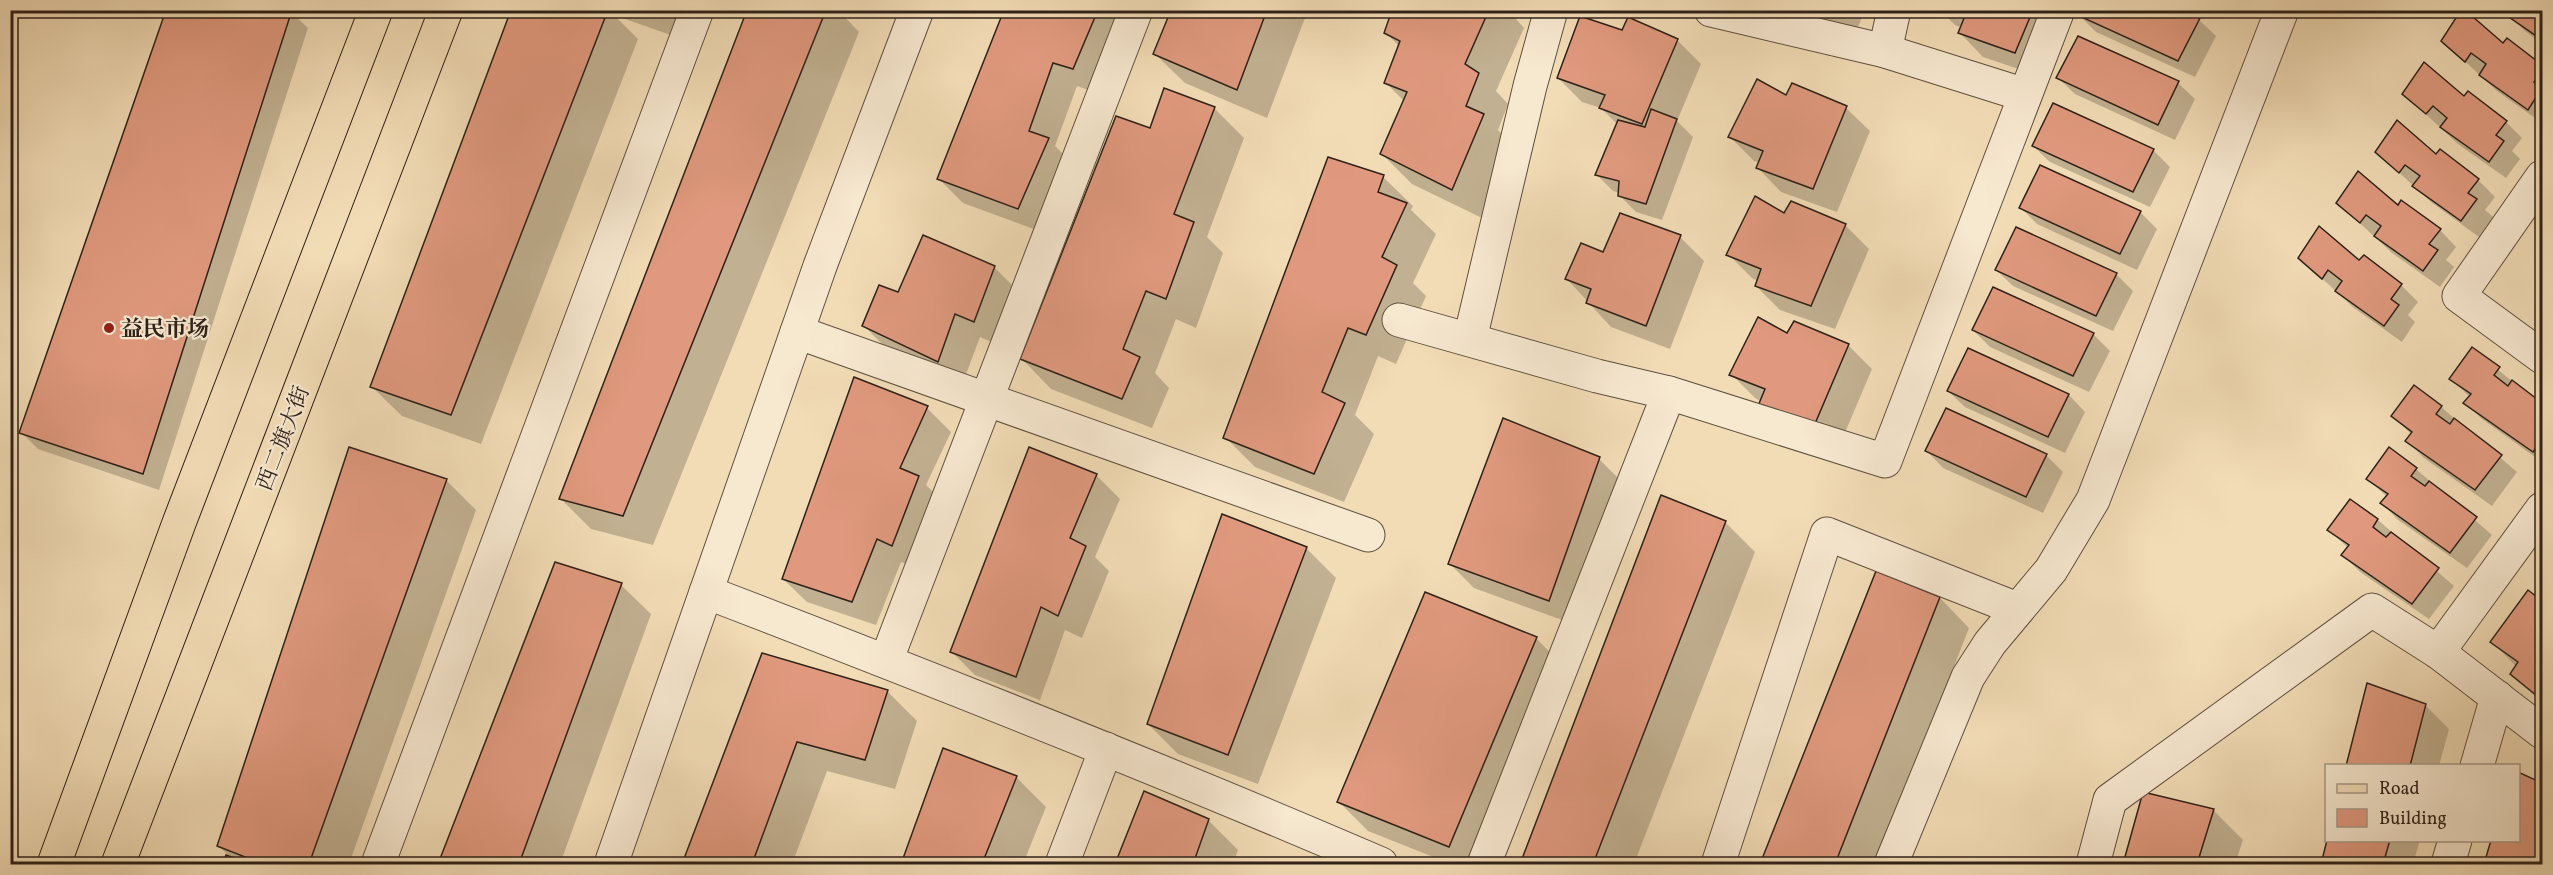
<svg xmlns="http://www.w3.org/2000/svg" width="2553" height="875" viewBox="0 0 2553 875" font-family="Vollkorn,'Noto Serif SC',serif">
  <style>
    .shadow { fill: #0003 }
    .building { fill: #e0997e; stroke: #2e2118; stroke-width: 1.5 }
    .lines { fill: none; stroke-linecap: round; stroke-linejoin: round }
    .minor-casing { stroke: #5f5040; stroke-width: 35 }
    .major-casing { stroke: #2e2118; stroke-width: 35 }
    .minor { stroke: #f7e8d0; stroke-width: 33 }
    .major { stroke: #f2dcb6; stroke-width: 33 }
    .poi-dot { fill: #8f2418; stroke: #f7e8d0; stroke-width: 2 }
    .labels { text-anchor: middle; stroke-width: 4.5; stroke-linejoin: round; paint-order: stroke }
    .poi-label { font-size: 22px; font-weight: bold; fill: #2e2118; stroke: #f7e8d0; text-anchor: start }
    .street-label { font-size: 22px; fill: #2e2118; stroke: #f7e8d0 }
  </style>
  <rect width="100%" height="100%" fill="#f2dcb6"/>
  <filter id="stains"><feTurbulence type="fractalNoise" baseFrequency=".00333" numOctaves="4"/><feColorMatrix values="0 0 0 0 .2 0 0 0 0 .09 0 0 0 0 .02 0 0 0 .5 -.17"/></filter>
  <radialGradient id="worn" r=".72"><stop offset=".6" stop-color="#630" stop-opacity="0"/><stop offset="1" stop-color="#630" stop-opacity=".3"/></radialGradient>
  <!-- shadow -->
  <g class="shadow">
    <polygon points="513,10 715,10 702,46 614,15 638,39 481,444 402,416 372,387"/>
    <polygon points="749,10 838,10 859,32 653,545 591,529 561,499"/>
    <polygon points="1006,10 1115,10 1127,22 1097,93 1077,86 1055,146 1072,163 1042,232 963,203 939,179"/>
    <polygon points="1173,10 1308,10 1267,118 1185,83 1155,54"/>
    <polygon points="1309,10 1326,10 1323,15"/>
    <polygon points="1394,10 1508,10 1524,28 1496,91 1508,104 1498,130 1513,145 1482,218 1412,184 1382,154 1405,102 1386,83 1399,46 1386,33"/>
    <polygon points="1799,10 1865,10 1856,32"/>
    <polygon points="1940,10 2066,10 2039,76 1983,57 1960,33 1962,28 1955,25"/>
    <polygon points="2179,10 2199,20 2216,36 2195,77 2096,32 2079,15"/>
    <polygon points="2203,10 2227,10 2223,19"/>
    <polygon points="2509,10 2542,10 2542,44 2525,31 2508,14"/>
    <polygon points="291,12 308,28 159,490 38,449 21,432"/>
    <polygon points="1623,32 1677,40 1701,64 1677,121 1693,137 1662,220 1636,212 1619,195 1620,193 1613,191 1596,174 1617,124 1601,108 1582,102 1558,78"/>
    <polygon points="2079,37 2178,83 2195,99 2175,140 2075,94 2058,78"/>
    <polygon points="2507,40 2542,67 2542,123 2497,91 2443,41 2503,45"/>
    <polygon points="2404,94 2464,98 2506,122 2522,138 2512,151 2520,159 2506,178 2458,144"/>
    <polygon points="1787,97 1846,108 1870,131 1837,212 1781,192 1758,168 1760,163 1754,161 1730,137"/>
    <polygon points="1214,108 1244,138 1207,237 1223,253 1196,328 1176,319 1155,373 1169,388 1152,428 1051,389 1022,359 1151,130"/>
    <polygon points="2033,146 2153,150 2170,167 2150,207 2050,162"/>
    <polygon points="2441,151 2478,180 2495,197 2485,210 2493,217 2479,237 2431,202 2377,152 2437,157"/>
    <polygon points="2041,167 2140,212 2157,229 2137,270 2037,224 2020,207"/>
    <polygon points="1383,177 1413,206 1411,210 1436,234 1413,283 1426,296 1396,364 1378,356 1355,415 1374,434 1344,502 1255,467 1225,437"/>
    <polygon points="2338,203 2398,207 2440,230 2456,247 2446,260 2454,267 2440,287 2392,253"/>
    <polygon points="1785,215 1845,225 1869,249 1835,329 1780,310 1756,286 1758,281 1752,278 1728,254"/>
    <polygon points="1680,237 1704,261 1670,349 1611,327 1567,279 1604,254"/>
    <polygon points="2364,257 2401,285 2418,302 2408,315 2415,322 2402,342 2354,308 2300,258 2360,262"/>
    <polygon points="994,267 1018,291 998,345 980,337 962,385 888,350 864,326 899,294"/>
    <polygon points="1996,270 2116,274 2133,291 2113,331 2013,286"/>
    <polygon points="1973,330 2093,334 2110,351 2089,392 1990,347"/>
    <polygon points="1788,335 1848,345 1872,369 1838,449 1755,398 1731,374"/>
    <polygon points="2472,349 2542,405 2542,462 2482,419 2465,403 2470,397 2451,379"/>
    <polygon points="1968,350 2069,395 2085,412 2065,453 1965,407 1948,391"/>
    <polygon points="2441,407 2517,472 2492,506 2424,458 2407,441 2412,435 2393,416"/>
    <polygon points="927,408 951,432 926,485 942,501 916,568 901,562 876,625 807,602 783,579"/>
    <polygon points="1927,451 2046,455 2063,472 2043,513 1943,468"/>
    <polygon points="1599,459 1623,483 1573,624 1474,588 1450,564"/>
    <polygon points="2416,469 2492,535 2467,568 2398,520 2382,503 2387,497 2368,479"/>
    <polygon points="1096,475 1120,499 1095,557 1109,571 1082,638 1065,630 1040,700 975,675 951,651"/>
    <polygon points="446,480 476,510 349,864 225,864 228,855 219,846"/>
    <polygon points="1662,497 1725,522 1755,552 1634,864 1521,864"/>
    <polygon points="2351,501 2378,520 2454,586 2429,619 2360,572 2343,555 2348,548 2329,530"/>
    <polygon points="1306,548 1336,578 1258,784 1178,754 1148,724"/>
    <polygon points="556,564 621,585 651,614 560,864 440,864"/>
    <polygon points="1877,573 1940,598 1969,628 1877,864 1761,864"/>
    <polygon points="2528,592 2542,603 2542,703 2512,674 2517,667 2492,642"/>
    <polygon points="1536,638 1565,668 1483,864 1451,864 1368,831 1339,802"/>
    <polygon points="763,655 887,691 917,721 895,789 827,771 792,864 684,864"/>
    <polygon points="2425,705 2449,729 2439,766 2348,766"/>
    <polygon points="943,750 1016,777 1046,807 1023,864 902,864"/>
    <polygon points="2518,774 2542,784 2542,864 2486,864 2493,840 2518,840"/>
    <polygon points="1145,793 1208,820 1238,850 1233,864 1117,864"/>
    <polygon points="2144,793 2213,810 2243,840 2235,864 2125,864"/>
    <polygon points="2329,840 2420,840 2413,864 2323,864"/>
  </g>
  <!-- building -->
  <g class="building">
    <polygon points="166,10 292,10 143,474 19,433"/>
    <polygon points="511,10 608,10 451,415 370,387"/>
    <polygon points="652,10 674,10 672,17"/>
    <polygon points="747,10 826,10 623,516 559,499"/>
    <polygon points="1004,10 1098,10 1073,69 1053,63 1029,131 1049,138 1018,209 937,179"/>
    <polygon points="1171,10 1267,10 1237,90 1153,54"/>
    <polygon points="1392,10 1489,10 1465,64 1479,73 1466,106 1484,114 1452,190 1380,154 1407,92 1384,83 1400,41 1384,33"/>
    <polygon points="1951,10 2033,10 2015,53 1958,33 1965,16"/>
    <polygon points="2080,10 2183,10 2200,18 2178,61 2077,15"/>
    <polygon points="2461,10 2465,10 2503,43 2507,38 2542,65 2542,71 2534,82 2542,88 2528,110 2479,75 2486,64 2471,53 2465,62 2441,41"/>
    <polygon points="2509,10 2542,10 2542,40 2506,15"/>
    <polygon points="1580,16 1622,30 1628,17 1678,39 1642,124 1599,108 1605,95 1557,78"/>
    <polygon points="2078,36 2179,81 2158,125 2056,78"/>
    <polygon points="2424,62 2464,96 2468,91 2507,121 2496,135 2504,141 2489,162 2440,127 2447,118 2433,106 2426,114 2402,94"/>
    <polygon points="1757,79 1786,95 1792,83 1847,106 1813,189 1756,168 1763,151 1728,137"/>
    <polygon points="1164,88 1215,107 1174,214 1194,222 1166,299 1146,291 1123,349 1140,357 1122,399 1020,359 1116,116 1150,128"/>
    <polygon points="2053,103 2154,149 2133,192 2032,146"/>
    <polygon points="1651,109 1677,119 1646,204 1618,196 1619,181 1595,175 1618,120 1645,127"/>
    <polygon points="2397,120 2436,154 2440,149 2479,179 2468,193 2477,199 2461,221 2412,186 2420,176 2405,165 2399,173 2375,152"/>
    <polygon points="1328,157 1384,175 1378,192 1407,203 1382,257 1397,265 1366,335 1348,328 1322,392 1345,403 1314,474 1223,438"/>
    <polygon points="2040,165 2141,211 2120,254 2019,208"/>
    <polygon points="2358,171 2398,205 2401,200 2441,229 2429,244 2438,250 2423,271 2374,236 2381,226 2366,215 2360,223 2336,203"/>
    <polygon points="1755,196 1784,213 1791,201 1846,224 1811,306 1755,286 1761,269 1726,255"/>
    <polygon points="1620,213 1681,235 1646,326 1586,303 1591,289 1565,279 1581,243 1603,252"/>
    <polygon points="2319,226 2359,260 2364,255 2402,284 2391,299 2399,305 2384,326 2335,291 2342,281 2328,270 2322,279 2298,258"/>
    <polygon points="2016,227 2117,273 2096,316 1995,270"/>
    <polygon points="923,235 995,266 974,322 955,314 938,362 862,326 879,285 898,292"/>
    <polygon points="1993,287 2094,333 2073,376 1972,330"/>
    <polygon points="1758,317 1787,333 1794,321 1849,344 1814,426 1758,406 1765,389 1729,375"/>
    <polygon points="2472,347 2500,367 2494,375 2508,386 2512,380 2542,403 2542,440 2533,452 2463,403 2471,394 2449,379"/>
    <polygon points="1968,348 2069,394 2048,437 1947,391"/>
    <polygon points="854,377 928,406 900,468 919,476 892,546 877,539 852,602 782,579"/>
    <polygon points="2414,385 2442,406 2436,414 2450,424 2454,418 2502,455 2475,490 2405,441 2412,432 2391,416"/>
    <polygon points="1946,408 2047,454 2026,497 1925,451"/>
    <polygon points="1503,418 1600,457 1549,601 1448,564"/>
    <polygon points="349,447 447,479 309,864 263,864 217,846"/>
    <polygon points="1029,447 1097,474 1070,538 1086,546 1058,616 1041,607 1016,677 950,652"/>
    <polygon points="2389,447 2417,468 2411,476 2425,486 2429,481 2477,517 2450,553 2380,503 2388,494 2366,479"/>
    <polygon points="1661,495 1726,521 1593,864 1520,864"/>
    <polygon points="2350,499 2378,519 2373,527 2386,537 2391,532 2439,568 2412,604 2341,555 2349,545 2327,530"/>
    <polygon points="1222,514 1307,547 1228,755 1147,724"/>
    <polygon points="555,562 622,583 519,864 438,864"/>
    <polygon points="1876,571 1940,597 1835,864 1760,864"/>
    <polygon points="2528,590 2542,601 2542,700 2510,674 2518,662 2490,642"/>
    <polygon points="1425,592 1537,637 1449,847 1337,802"/>
    <polygon points="762,653 888,690 865,760 797,742 752,864 682,864"/>
    <polygon points="2367,683 2426,704 2410,766 2346,766"/>
    <polygon points="943,748 1017,776 982,864 901,864"/>
    <polygon points="2518,772 2542,783 2542,864 2484,864 2491,840 2518,840"/>
    <polygon points="1144,791 1209,819 1193,864 1115,864"/>
    <polygon points="2143,792 2214,809 2197,864 2123,864"/>
    <polygon points="2327,840 2390,840 2383,864 2321,864"/>
    <polygon points="226,855 250,864 223,864"/>
  </g>
  <g class="lines">
    <defs>
      <g id="minor">
        <polyline points="1711,10 1885,51 2025,95"/>
        <polyline points="1885,51 1894,10"/>
        <polyline points="2542,177 2459,296 2542,357"/>
        <polyline points="1399,320 1597,376 1669,393 1885,461 2058,10"/>
        <polyline points="797,332 1368,535"/>
        <polyline points="1470,339 1530,86 1551,10"/>
        <path d="M706 592C933 679 1158 768 1381 864"/>
        <polyline points="2438,652 2542,509"/>
        <polyline points="886,661 1136,10"/>
        <polyline points="2477,766 2497,697"/>
        <polyline points="378,864 697,10"/>
        <polyline points="611,864 820,266 917,10"/>
        <polyline points="1062,864 1106,749"/>
        <polyline points="1484,864 1669,393"/>
        <polyline points="1718,864 1827,534 2017,609"/>
        <polyline points="1891,864 1968,677 1990,643 2051,570 2093,500 2282,10"/>
        <polyline points="2093,864 2110,800 2372,610 2438,652 2542,732"/>
        <polyline points="2448,864 2455,840"/>
      </g>
      <g id="major">
        <polyline points="54,864 179,523 376,10"/>
        <polyline points="118,864 446,10"/>
      </g>
    </defs>
    <!-- minor casing -->
    <use href="#minor" class="minor-casing"/>
    <!-- major casing -->
    <use href="#major" class="major-casing"/>
    <!-- minor -->
    <use href="#minor" class="minor"/>
    <!-- major -->
    <use href="#major" class="major"/>
  </g>
  <!-- markers -->
  <circle class="poi-dot" cx="109" cy="328" r="6"/>
  <g class="labels">
    <!-- poi labels -->
    <g class="poi-label">
      <text x="121" y="336">益民市场</text>
    </g>
    <!-- street labels -->
    <g class="street-label">
      <text transform="translate(282 438) rotate(-69)" y="8">西二旗大街</text>
    </g>
  </g>
  <!-- margin -->
  <rect width="2553" height="875" fill="none" stroke="#f2dcb6" stroke-width="36"/>
  <rect x="12" y="12" width="2529" height="851" fill="none" stroke="#2e2118" stroke-width="3"/>
  <rect x="18" y="18" width="2517" height="839" fill="none" stroke="#2e2118" stroke-width="1.5"/>
  <!-- legend -->
  <rect x="2325" y="764" width="195" height="78" fill="#f7e8d0" stroke="#a79886" stroke-width="1.5"/>
  <rect x="2337" y="784" width="30" height="9" fill="#f2dcb6" stroke="#a79886" stroke-width="1.5"/>
  <text x="2379" y="794" font-size="18" fill="#2e2118">Road</text>
  <rect x="2337" y="809" width="30" height="18" fill="#e0997e" stroke="#a79886" stroke-width="1.5"/>
  <text x="2379" y="824" font-size="18" fill="#2e2118">Building</text>
  <rect width="100%" height="100%" filter="url(#stains)"/>
  <rect width="100%" height="100%" fill="url(#worn)"/>
</svg>
